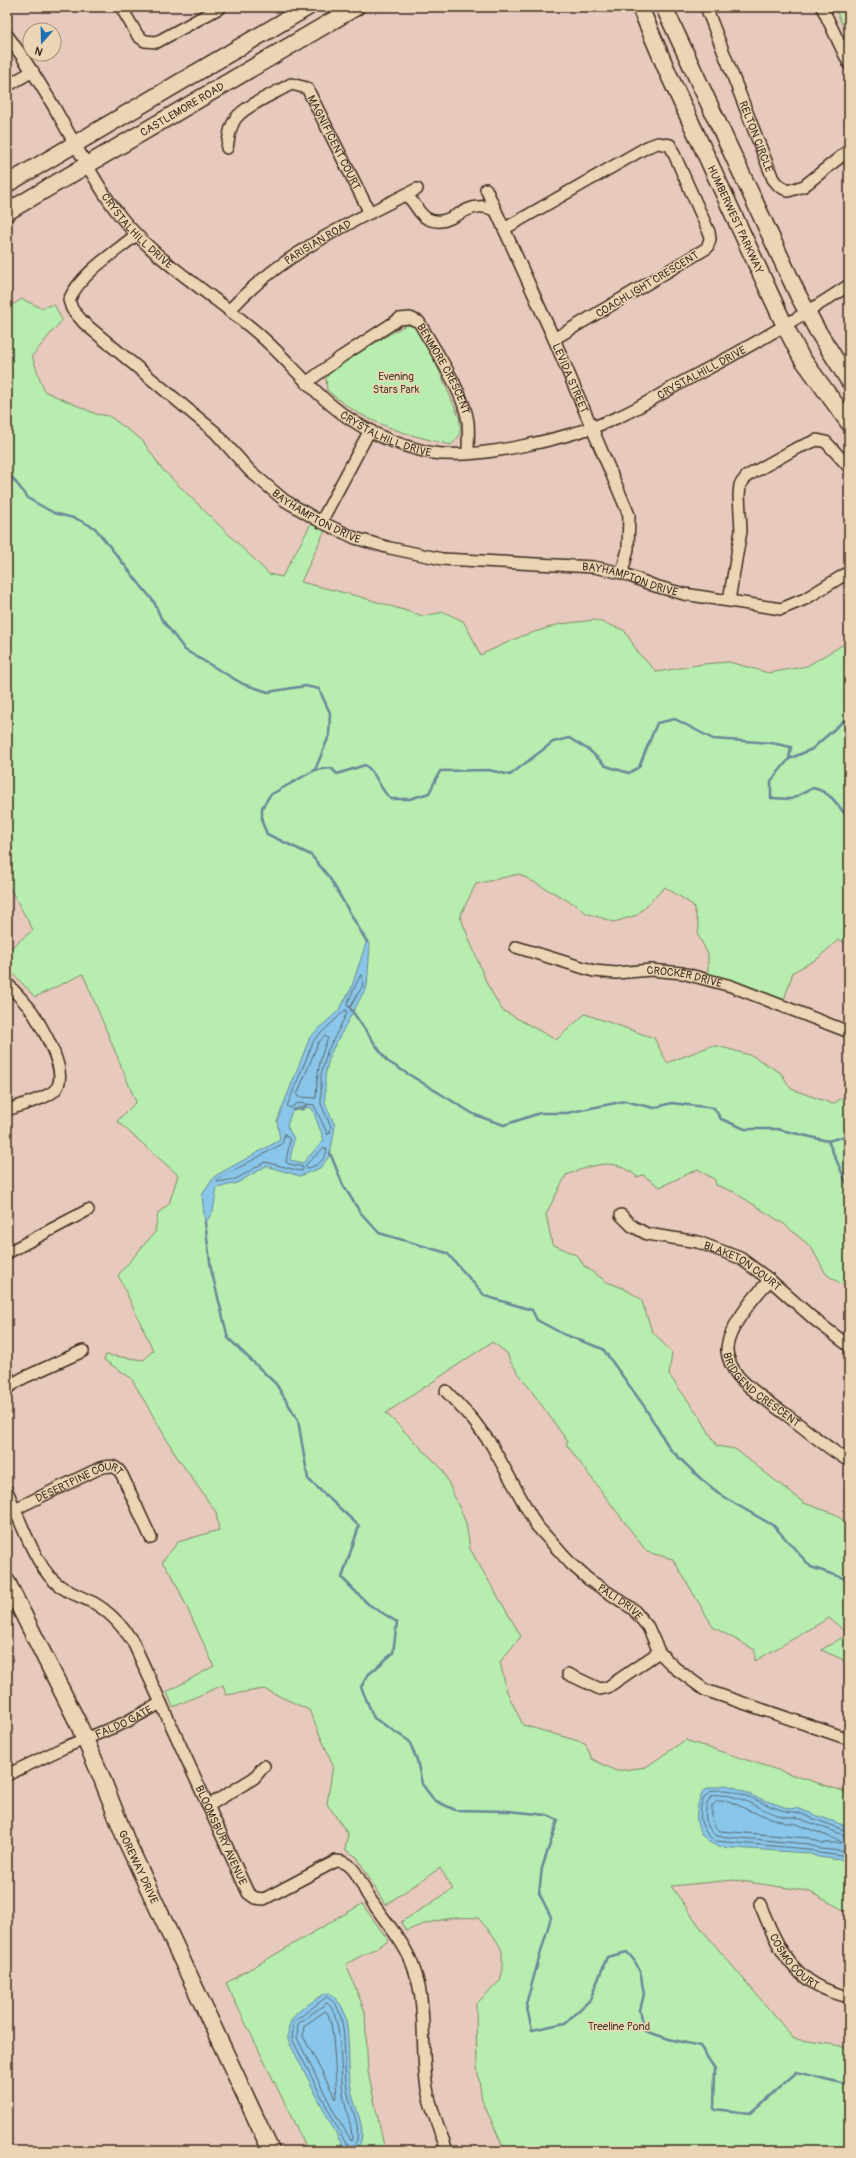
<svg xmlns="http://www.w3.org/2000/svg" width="856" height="2158" viewBox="0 0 856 2158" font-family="Pangolin,sans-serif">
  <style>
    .green { fill: #b7edaf; stroke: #798c66 }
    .water { fill: #89c6e9; stroke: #6a8898; fill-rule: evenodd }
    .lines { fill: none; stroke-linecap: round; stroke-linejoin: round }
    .shore { stroke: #5a686f; stroke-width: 1 }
    .stream { stroke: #6a8898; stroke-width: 2.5 }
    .street-casing { stroke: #3b2a1e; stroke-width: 14 }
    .secondary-casing { stroke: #3b2a1e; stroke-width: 19 }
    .street { stroke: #ecd5b4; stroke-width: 11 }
    .secondary { stroke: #ecd5b4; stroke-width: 16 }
    .labels { text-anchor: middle; stroke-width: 3; stroke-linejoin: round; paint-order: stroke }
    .street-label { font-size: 11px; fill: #3b2a1e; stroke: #ecd5b4 }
    .park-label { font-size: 11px; fill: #473e2c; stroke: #ecd5b4 }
  </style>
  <rect width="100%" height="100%" fill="#e7c9bd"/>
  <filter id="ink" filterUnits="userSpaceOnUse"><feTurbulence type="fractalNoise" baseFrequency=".025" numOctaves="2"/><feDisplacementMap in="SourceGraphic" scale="8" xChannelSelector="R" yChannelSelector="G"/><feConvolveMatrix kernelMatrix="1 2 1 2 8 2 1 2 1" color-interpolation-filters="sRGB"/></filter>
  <g filter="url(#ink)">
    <!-- green -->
    <g class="green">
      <polygon points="835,7 849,7 849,41"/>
      <path d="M22 299 41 308 54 304 62 320 32 356 44 391 96 414 109 416 142 440 162 469 269 574 282 577 311 524 325 530 301 582 361 597 423 616 444 612 463 621 472 637 480 655 522 636 560 624 595 620 624 630 639 654 657 672 703 664 729 662 769 673 807 666 849 641V943L838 940 817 959 793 972 784 1000 708 974V954L698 935 699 927 693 905 665 887 637 915 614 922 586 913 576 905 519 874 476 884 460 916 487 984 502 1010 556 1040 585 1014 654 1038 667 1063 711 1046H718L753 1056 781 1073 791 1089 833 1104 849 1093V1289L826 1274 811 1247 784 1224 734 1192 716 1185 715 1180 698 1169 660 1187 643 1175 637 1177C614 1155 591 1166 566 1175L546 1214 552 1244 578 1256 584 1266 607 1282 623 1288 641 1299 652 1331 672 1353 669 1375 700 1417 717 1446 735 1449 804 1503 835 1514 849 1525V1668L842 1659 821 1650 848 1634 829 1618 755 1661V1650L713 1627 673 1559 647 1552 566 1444 568 1442 510 1361 507 1353 492 1342 386 1413 443 1470 466 1523 470 1549 521 1636 500 1662 507 1692 523 1725 585 1743 592 1759 616 1771 646 1767 685 1740 849 1793V1913L808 1891 734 1880 671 1886 703 1931 794 2039 849 2047V2151H505L482 2100 477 2067 476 2004 500 1981 502 1973V1950L493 1935 478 1918C453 1916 428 1921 406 1931L401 1922 453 1889 440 1868 385 1905 357 1857 345 1850 348 1834 327 1804 333 1765 309 1710 264 1689 226 1695 223 1685 173 1707 167 1692 214 1666 172 1575 162 1562 178 1542 219 1530 216 1512 177 1457 131 1378 104 1360 106 1355 144 1360 153 1350 118 1275 155 1232 158 1213 169 1204 178 1175 117 1121 136 1102 83 974 35 997 7 967V951L33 930 7 883V308Z"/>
      <path d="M406 325H414L423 333 459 417C461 430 462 436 451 445 404 434 363 423 327 390L326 378 334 366Z"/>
      <polygon points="362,1904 389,1941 346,1964 365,2012 368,2072 385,2151 308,2151 226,1983"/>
    </g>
    <!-- water -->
    <g class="water">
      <path d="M367 940 370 946 367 986 330 1054 325 1076V1103L335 1126 330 1155 320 1168 300 1176 266 1166 237 1183 217 1188 213 1211 205 1224 202 1195 215 1176 280 1140 277 1121 310 1037 339 1010 351 989ZM298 1107 312 1108 324 1140 303 1163 290 1160 294 1139 287 1126 291 1113Z"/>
      <path d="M724 1785 734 1787 755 1797 790 1809 796 1808 849 1827V1861L818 1857 808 1853 719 1847C693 1838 692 1811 704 1790Z"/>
      <path d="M329 1993C334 1997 340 2002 343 2009 352 2036 346 2066 352 2094 355 2108 365 2126 361 2141 358 2150 348 2151 342 2145L288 2040C286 2013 305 2008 324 1994Z"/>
    </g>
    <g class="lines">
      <!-- shore -->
      <g class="shore">
        <polygon points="362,975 363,985 351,1006 348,1007 347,1004 360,976"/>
        <polygon points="346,1010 347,1013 327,1052 321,1075 321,1104 331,1127 330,1133 328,1135 314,1105 298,1103 290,1108 287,1106 314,1040"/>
        <path d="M325 1036 328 1038C319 1058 317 1076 316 1098L298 1097 297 1095 318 1043Z"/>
        <polygon points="285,1134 290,1140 286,1162 289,1164 303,1167 303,1170 300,1171 265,1162 236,1179 217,1182 218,1179 282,1144"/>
        <path d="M324 1148 327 1149C326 1159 316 1168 306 1168V1165Z"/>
        <path d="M718 1801H729L750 1811 786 1823H794L840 1841 841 1843H822L809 1838 720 1831C711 1826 712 1815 712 1806Z"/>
        <path d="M849 1832 796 1812C769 1814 720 1771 703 1800 700 1805 700 1816 701 1821 704 1830 707 1836 715 1841L808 1849 819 1853 849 1857"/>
        <path d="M849 1837 795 1817C767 1820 738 1787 711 1797 702 1809 704 1828 717 1836L809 1844 821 1849 849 1852"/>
        <path d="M327 1997C332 2000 337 2005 339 2011 348 2037 342 2067 348 2094 351 2108 360 2124 357 2139 357 2143 354 2144 351 2146L345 2142 292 2039 294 2022Z"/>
        <path d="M327 2003C343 2013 340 2074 343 2093 345 2108 351 2122 352 2138L351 2140 334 2112 297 2038 298 2024Z"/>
        <path d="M326 2011C335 2018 335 2082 337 2097L336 2099 303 2036 304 2026Z"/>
      </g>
      <!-- stream -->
      <g class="stream">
        <polyline points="7,471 29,499 54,513 77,519 95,528 154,602 161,618 185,650 243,684 268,692 305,686 319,689 330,713 329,736 315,770"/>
        <path d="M849 716 812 749 789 759 771 781V798L791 799 813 788C831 792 839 806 849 820"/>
        <path d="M367 942 329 877 311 855 267 834 262 822V808L270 795 315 770 331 768 337 774 365 765C379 775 377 787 391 799H410L429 793 440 771 489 770 510 775 553 742 569 738 589 750 606 766 629 773 639 767 657 723 675 719 713 739 772 743 791 747 789 759"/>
        <polyline points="350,1008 387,1061 475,1115 504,1125 540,1113 567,1113 625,1101 654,1108 671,1103 714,1108 721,1119 745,1129 777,1129 828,1141 849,1135"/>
        <polyline points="293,1110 303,1109 306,1105"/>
        <polyline points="828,1141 849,1189"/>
        <polyline points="330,1153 343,1185 360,1212 379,1233 447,1253 485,1296 532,1310 537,1320 563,1334 603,1349 644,1406 670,1449 701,1479 725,1498 774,1526 811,1567 849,1580"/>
        <polyline points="205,1222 211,1269 228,1338 276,1384 298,1420 308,1479 359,1526 342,1578 368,1604 397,1622 393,1653 368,1675 361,1687 374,1718 409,1741 417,1760 422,1784 434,1800 455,1810 509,1811 547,1815 558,1820 542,1868 539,1893 551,1917 526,2004 532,2030 565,2023 590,2000 607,1957 627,1952 634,1960 640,1971 644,1994 640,2010 645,2031 669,2039 700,2046 715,2069 714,2109 750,2113 797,2072 849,2085"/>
      </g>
      <defs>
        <g id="street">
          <polyline points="121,7 138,36 145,41 157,42 221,7"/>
          <path id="s1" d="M706 7 773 179 779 186 788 191 804 186 849 150"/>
          <polyline points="822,7 849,64"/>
          <path id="s2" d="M7 35C29 65 49 97 67 130 82 156 96 183 114 208 153 262 215 294 263 338 295 367 320 402 358 424 380 438 408 448 433 453 478 460 574 437 616 418 642 407 666 390 692 377 746 349 798 319 849 285"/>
          <polyline points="7,86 33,71"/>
          <path id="s3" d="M227 148C229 139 229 127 236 118 246 105 276 93 291 84L307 88 370 213"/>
          <path id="s4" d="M486 189 554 339 629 515 628 549 622 573"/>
          <path d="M405 195C416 201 417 214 428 219 453 230 467 195 496 211"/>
          <polyline points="504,229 647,147 658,143 670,145 709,232 710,239 707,248 554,339"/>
          <path id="s5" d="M136 235C114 253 81 273 69 300L72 309 84 323 215 432 250 471 284 500 321 522 355 538 390 548 442 559 594 567 622 573 655 586 684 594 781 609 805 599 849 572"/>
          <path id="s6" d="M229 311C279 255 351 222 417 189"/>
          <path id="s7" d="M306 383 341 357 399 319 410 318 419 322C434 349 464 392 468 422 469 432 468 443 468 453"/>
          <polyline points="321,522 370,430"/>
          <polyline points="729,600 741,531 739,495 740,485 747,476 795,449 817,440 826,442 849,467"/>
          <path id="s8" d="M516 947 594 971 616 973 651 970 682 973 731 986 849 1032"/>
          <path d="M7 983C16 994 28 1004 35 1016 44 1031 70 1075 55 1090 46 1099 20 1105 7 1110"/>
          <path id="s9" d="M621 1215 632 1226 647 1234 698 1242 740 1258 770 1280 815 1320 849 1346"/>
          <polyline points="7,1253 88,1210"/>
          <path id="s10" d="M770 1280C756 1294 726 1330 727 1351 728 1361 732 1368 738 1376 751 1391 772 1404 788 1416 808 1431 827 1448 849 1461"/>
          <polyline points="7,1374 12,1385"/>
          <polyline points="7,1388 23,1378 83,1351"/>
          <path id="s11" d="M446 1391 473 1420 491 1444 536 1525 571 1564 588 1579 633 1609 648 1627 659 1652 675 1668 705 1690 849 1739"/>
          <path id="s12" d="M7 1491C18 1515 35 1564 54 1581 65 1592 80 1596 94 1603 110 1612 123 1627 133 1642L248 1893 255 1898 264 1899 336 1861C353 1860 360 1881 367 1894 382 1919 405 1941 414 1969 427 2004 421 2044 426 2081 428 2104 440 2129 447 2151"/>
          <path id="s13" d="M15 1509 100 1468C111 1465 116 1465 122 1475L151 1538"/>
          <polyline points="568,1674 600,1689 608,1687 659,1652"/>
          <path id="s14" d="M7 1775 63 1748 124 1723 161 1703"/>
          <polyline points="208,1806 254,1778 264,1766"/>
          <path id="s15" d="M760 1904C779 1951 794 1985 849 1997"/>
        </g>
        <g id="secondary">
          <path id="s16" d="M640 7 668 73 785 326 801 357 849 423"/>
          <polyline points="664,7 798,295 817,330 849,381"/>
          <polyline points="7,184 308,7"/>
          <path id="s17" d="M7 212 356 7"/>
          <path id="s18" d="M7 1582 78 1723 101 1776 126 1840 271 2151"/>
        </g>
      </defs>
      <!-- street casing -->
      <use href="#street" class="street-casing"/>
      <!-- secondary casing -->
      <use href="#secondary" class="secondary-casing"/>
      <!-- street -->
      <use href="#street" class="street"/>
      <!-- secondary -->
      <use href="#secondary" class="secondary"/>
    </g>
  </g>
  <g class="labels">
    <!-- street labels -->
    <g class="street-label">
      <text dy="4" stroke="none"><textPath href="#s17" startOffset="203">CASTLEMORE ROAD</textPath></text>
      <text dy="4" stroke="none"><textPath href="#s1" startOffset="139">RELTON CIRCLE</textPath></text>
      <text dy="4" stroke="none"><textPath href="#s3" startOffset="174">MAGNIFICENT COURT</textPath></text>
      <text dy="4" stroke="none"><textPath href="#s16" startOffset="233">HUMBERWEST PARKWAY</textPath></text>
      <text dy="4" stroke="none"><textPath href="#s2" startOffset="236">CRYSTALHILL DRIVE</textPath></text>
      <text dy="4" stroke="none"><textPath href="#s6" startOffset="113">PARISIAN ROAD</textPath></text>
      <text transform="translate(647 284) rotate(-31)" y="4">COACHLIGHT CRESCENT</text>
      <text dy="4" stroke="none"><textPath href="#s7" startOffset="187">BENMORE CRESCENT</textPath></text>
      <text dy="4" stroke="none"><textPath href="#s2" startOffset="896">CRYSTALHILL DRIVE</textPath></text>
      <text dy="4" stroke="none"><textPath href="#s4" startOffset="207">LEVIDA STREET</textPath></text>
      <text dy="4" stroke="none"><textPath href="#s2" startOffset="560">CRYSTALHILL DRIVE</textPath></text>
      <text dy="4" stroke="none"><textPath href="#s5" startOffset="426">BAYHAMPTON DRIVE</textPath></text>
      <text dy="4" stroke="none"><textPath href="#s5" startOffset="750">BAYHAMPTON DRIVE</textPath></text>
      <text dy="4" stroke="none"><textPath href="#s8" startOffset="173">CROCKER DRIVE</textPath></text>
      <text dy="4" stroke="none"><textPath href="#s9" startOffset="135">BLAKETON COURT</textPath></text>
      <text dy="4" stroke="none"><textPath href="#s10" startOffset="138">BRIDGEND CRESCENT</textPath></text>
      <text dy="4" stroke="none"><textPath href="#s13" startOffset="71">DESERTPINE COURT</textPath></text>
      <text dy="4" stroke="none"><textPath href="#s11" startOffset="277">PALI DRIVE</textPath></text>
      <text dy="4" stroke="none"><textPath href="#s14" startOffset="128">FALDO GATE</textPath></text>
      <text dy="4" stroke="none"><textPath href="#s12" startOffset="416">BLOOMSBURY AVENUE</textPath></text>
      <text dy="4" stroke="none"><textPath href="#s18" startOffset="314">GOREWAY DRIVE</textPath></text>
      <text dy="4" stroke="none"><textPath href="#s15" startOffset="68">COSMO COURT</textPath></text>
    </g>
    <!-- park labels -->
    <g class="park-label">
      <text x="396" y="380">Evening<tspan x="396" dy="13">Stars Park</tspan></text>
      <text x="619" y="2030">Treeline Pond</text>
    </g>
  </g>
  <!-- margin -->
  <rect width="856" height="2158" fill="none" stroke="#ecd5b4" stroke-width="24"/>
  <rect x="12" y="12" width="832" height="2134" fill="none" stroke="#3b2a1e" stroke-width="1.5" filter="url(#ink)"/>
  <!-- north arrow -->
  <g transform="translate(42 42) rotate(200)"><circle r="19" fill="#ecd5b4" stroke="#a59178"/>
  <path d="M0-3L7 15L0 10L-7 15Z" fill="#1f6fb2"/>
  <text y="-6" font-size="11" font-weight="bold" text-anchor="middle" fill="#3b2a1e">N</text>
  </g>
</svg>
